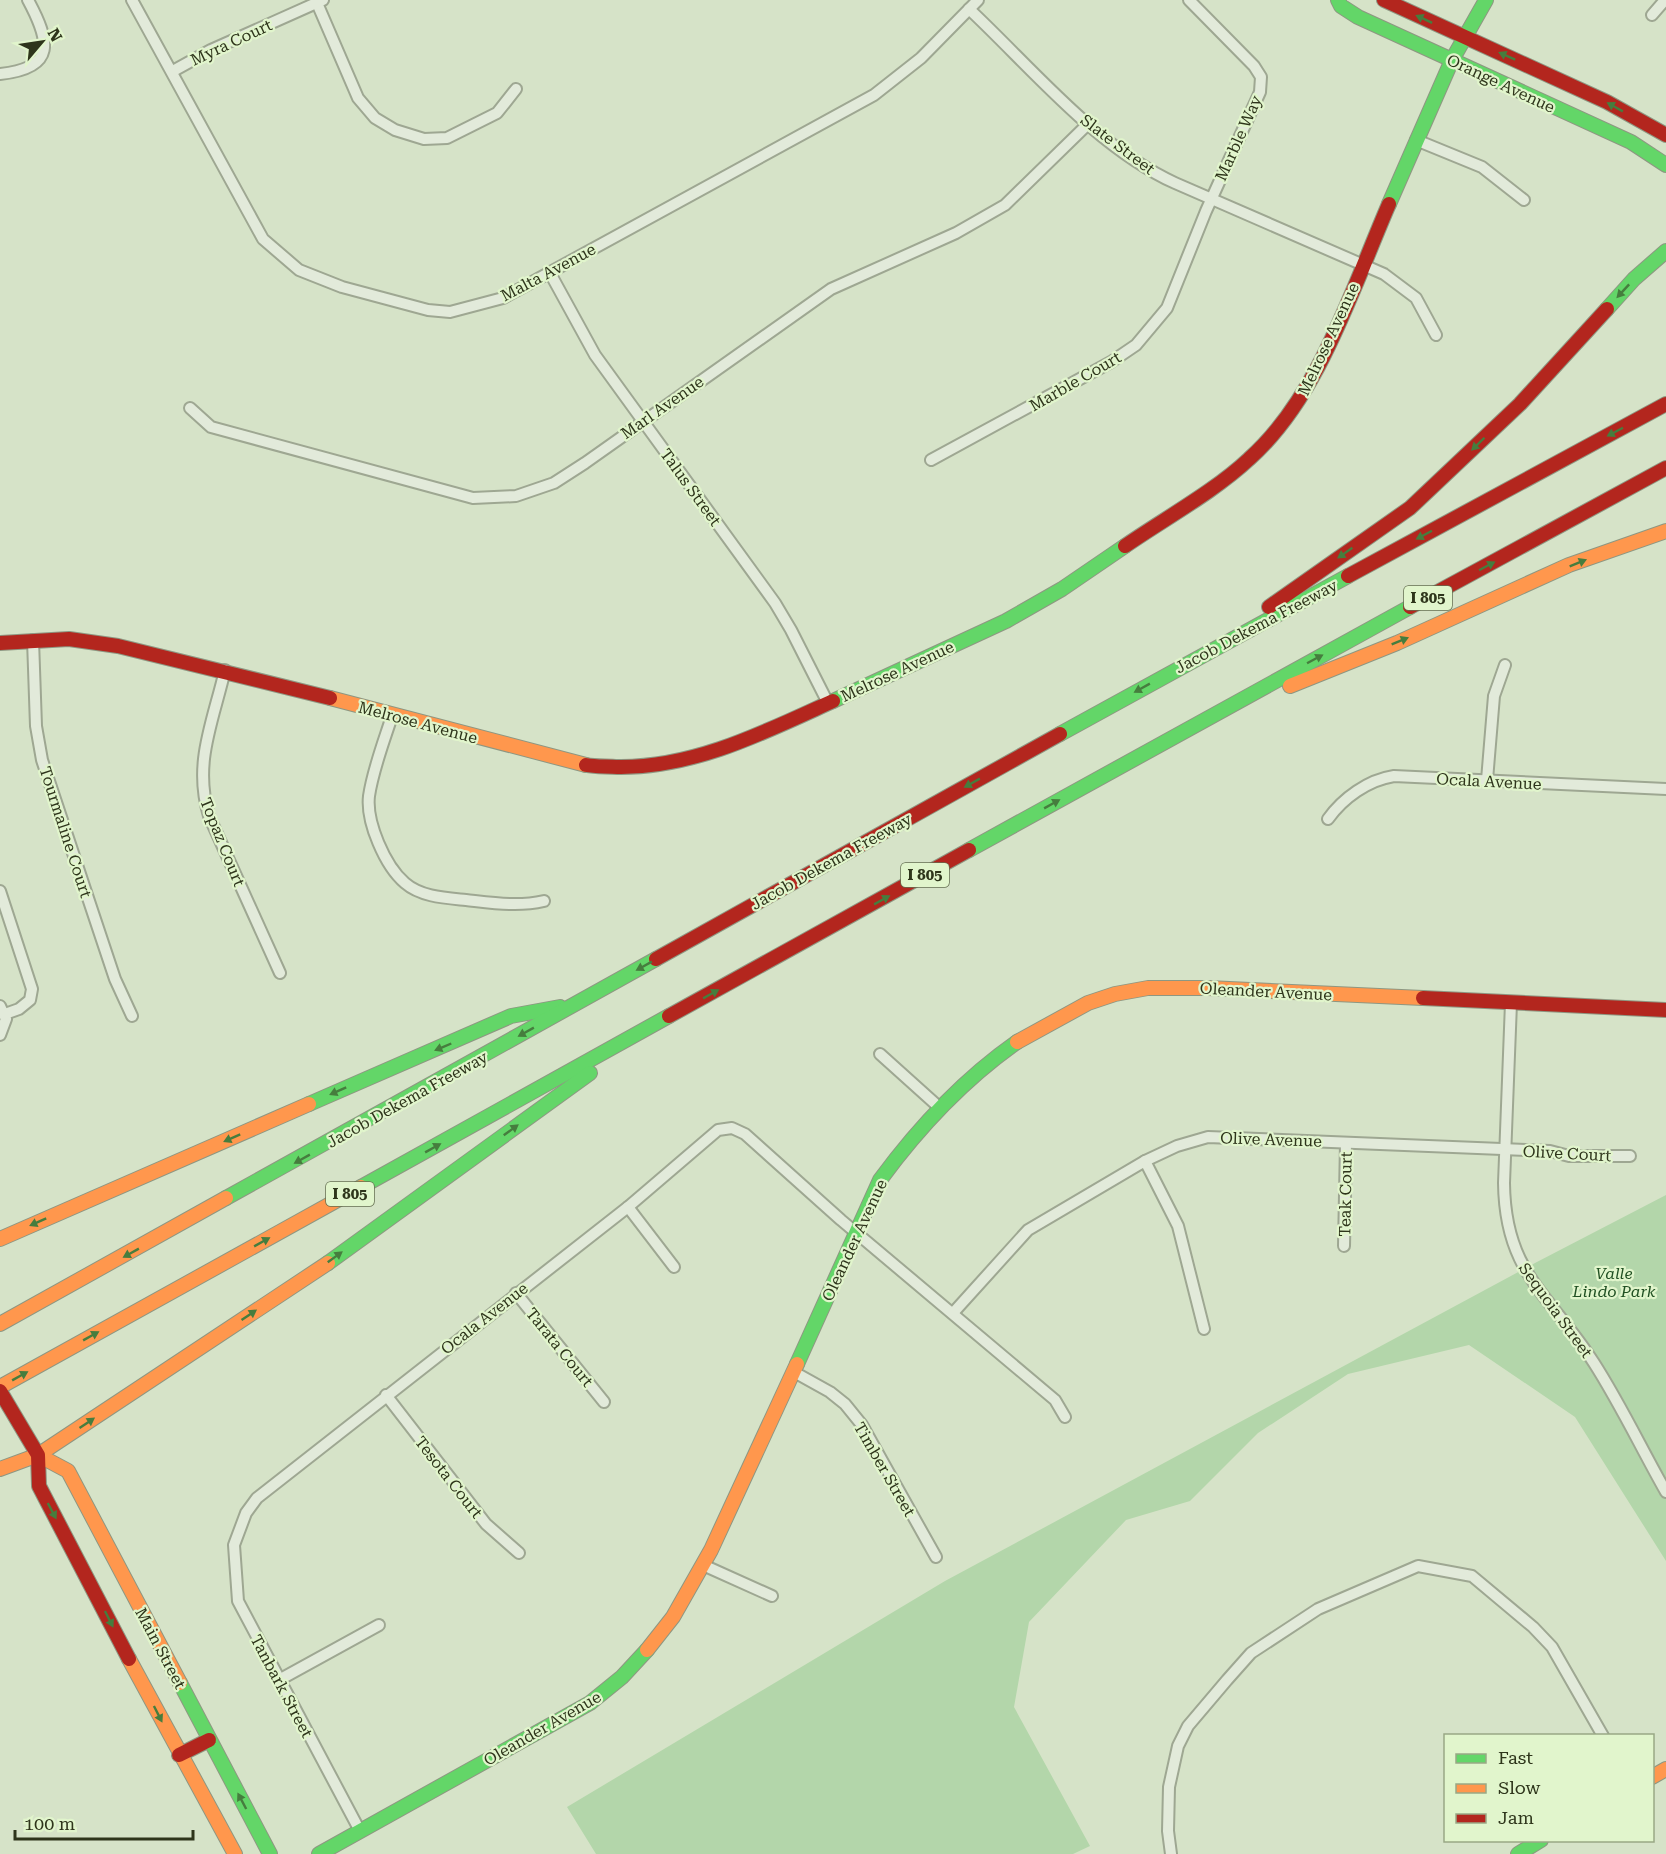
<svg xmlns="http://www.w3.org/2000/svg" width="1666" height="1854" viewBox="0 0 1666 1854" font-family="'Roboto Serif',serif">
  <style>
    .green { fill: #b3d6aa }
    .lines { fill: none; stroke-linecap: round; stroke-linejoin: round }
    .street-casing { stroke: #9ea792; stroke-width: 14 }
    .fast-casing { stroke: #8e9782; stroke-width: 16 }
    .slow-casing { stroke: #8e9782; stroke-width: 16 }
    .jam-casing { stroke: #8e9782; stroke-width: 16 }
    .street { stroke: #e2eada; stroke-width: 10 }
    .fast { stroke: #63d668; stroke-width: 14 }
    .slow { stroke: #ff974d; stroke-width: 14 }
    .jam { stroke: #b3261e; stroke-width: 14 }
    .oneway { fill: #467d3e }
    .labels { text-anchor: middle; stroke-width: 4.5; stroke-linejoin: round; paint-order: stroke }
    .shield { fill: #e1f5cc; stroke: #646f50; stroke-width: 1.5 }
    .shield-label { font-size: 15px; font-weight: bold; fill: #2e351b }
    .street-label { font-size: 16px; fill: #2e351b; stroke: #e1f5cc }
    .park-label { font-size: 16px; font-style: italic; fill: #215123; stroke: #e1f5cc }
  </style>
  <rect width="100%" height="100%" fill="#d6e3c8"/>
  <!-- green -->
  <polygon class="green" points="1666,1195 1666,1561 1575,1417 1469,1345 1348,1374 1258,1433 1190,1501 1126,1520 1029,1622 1014,1707 1090,1846 1073,1854 596,1854 567,1807 945,1581 1535,1263"/>
  <g class="lines">
    <defs>
      <g id="street">
        <polyline points="132,0 263,239 299,270 342,287 428,310 450,312 503,298 874,95 921,58 978,0"/>
        <polyline points="317,3 358,98 375,118 395,130 424,139 447,138 497,113 516,89"/>
        <path d="M969 9C1032 68 1096 147 1175 183L1384 274 1416 298 1436 335"/>
        <polyline points="1652,15 1665,0"/>
        <polyline points="173,71 211,50 323,0"/>
        <path d="M0 74C57 68 50 41 28 0"/>
        <polyline points="1416,140 1482,167 1524,200"/>
        <polyline points="550,273 595,355 775,603 791,630 828,703"/>
        <polyline points="190,408 211,427 473,498 516,496 554,483 585,463 831,289 956,233 1005,205 1088,124"/>
        <polyline points="931,460 1111,362 1136,345 1167,308 1206,211 1260,92 1261,77 1254,66 1189,0"/>
        <polyline points="33,640 36,726 42,760 115,979 132,1016"/>
        <path d="M225 670C213 722 193 763 209 816L280 973"/>
        <path d="M392 716C384 741 373 769 369 796 366 822 385 866 405 883 421 897 446 898 466 900 493 903 518 907 544 901"/>
        <polyline points="1487,780 1494,696 1505,665"/>
        <path d="M1328 819C1343 798 1368 780 1394 776L1666 789"/>
        <polyline points="0,891 32,989 30,1000 19,1009 5,1014"/>
        <path d="M1511 1003 1504 1183C1505 1274 1550 1294 1594 1363 1621 1405 1642 1450 1666 1492"/>
        <polyline points="0,1006 6,1019 0,1035"/>
        <polyline points="880,1054 940,1108"/>
        <polyline points="1145,1161 1178,1226 1204,1329"/>
        <polyline points="628,1207 674,1267"/>
        <polyline points="1344,1246 1346,1143"/>
        <polyline points="516,1293 604,1402"/>
        <polyline points="953,1313 1028,1230 1145,1161 1177,1146 1208,1137 1550,1151 1569,1156 1630,1156"/>
        <polyline points="794,1372 830,1392 845,1404 862,1425 936,1557"/>
        <polyline points="386,1395 486,1524 519,1553"/>
        <polyline points="703,1565 772,1596"/>
        <polyline points="279,1680 379,1625"/>
        <polyline points="360,1831 238,1601 234,1545 246,1513 257,1498 628,1207 718,1130 732,1128 745,1134 841,1220 1055,1400 1065,1417"/>
        <polyline points="1171,1854 1168,1831 1169,1787 1178,1746 1188,1726 1227,1680 1251,1653 1318,1609 1418,1566 1472,1576 1533,1627 1552,1647 1603,1736"/>
      </g>
      <g id="fast">
        <polyline points="1338,0 1341,6 1358,17 1631,142 1666,165"/>
        <polyline points="1389,204 1452,60 1486,0"/>
        <polyline points="1607,309 1634,279 1666,251"/>
        <polyline points="833,701 1006,621 1062,589 1125,546"/>
        <polyline points="1060,734 1348,576"/>
        <polyline points="969,850 1410,607"/>
        <polyline points="309,1104 511,1016 560,1007"/>
        <polyline points="361,1187 669,1016"/>
        <polyline points="226,1198 656,959"/>
        <polyline points="328,1263 590,1073"/>
        <path d="M797 1364 880 1180C919 1127 963 1080 1017 1042"/>
        <polyline points="180,1683 270,1854"/>
        <polyline points="319,1854 590,1703 622,1677 647,1650"/>
        <polyline points="1518,1854 1541,1840"/>
      </g>
      <g id="slow">
        <polyline points="1290,686 1397,643 1569,565 1666,531"/>
        <polyline points="330,698 586,765"/>
        <polyline points="1017,1042 1088,1003 1115,994 1148,988 1208,988 1423,998"/>
        <polyline points="0,1239 309,1104"/>
        <polyline points="0,1324 226,1198"/>
        <polyline points="0,1387 361,1187"/>
        <polyline points="38,1455 68,1471 180,1683"/>
        <polyline points="0,1469 38,1455 328,1263"/>
        <polyline points="647,1650 673,1617 711,1550 797,1364"/>
        <polyline points="129,1659 235,1854"/>
        <polyline points="1652,1777 1666,1769"/>
      </g>
      <g id="jam">
        <polyline points="1384,0 1607,102 1666,135"/>
        <path d="M1125 546C1164 519 1215 491 1249 459 1319 397 1352 289 1389 204"/>
        <polyline points="1348,576 1666,404"/>
        <polyline points="1269,607 1410,508 1520,404 1607,309"/>
        <polyline points="1410,607 1666,468"/>
        <polyline points="0,643 69,639 118,646 330,698"/>
        <path d="M586 765C596 767 607 766 618 767 694 768 765 732 833 701"/>
        <polyline points="656,959 1060,734"/>
        <polyline points="1423,998 1666,1010"/>
        <polyline points="669,1016 969,850"/>
        <polyline points="0,1391 38,1455 39,1486 129,1659"/>
        <polyline points="179,1755 209,1740"/>
      </g>
    </defs>
    <!-- street casing -->
    <use href="#street" class="street-casing"/>
    <!-- fast casing -->
    <use href="#fast" class="fast-casing"/>
    <!-- slow casing -->
    <use href="#slow" class="slow-casing"/>
    <!-- jam casing -->
    <use href="#jam" class="jam-casing"/>
    <!-- street -->
    <use href="#street" class="street"/>
    <!-- fast -->
    <use href="#fast" class="fast"/>
    <!-- slow -->
    <use href="#slow" class="slow"/>
    <!-- jam -->
    <use href="#jam" class="jam"/>
  </g>
  <!-- one-way arrows -->
  <defs><path id="oneway-solid" d="M-6-.8H1V-3.2L6.5 0L1 3.2V.8H-6Z" transform="scale(1.5)"/></defs>
  <g class="oneway">
    <use href="#oneway-solid" transform="translate(1424 19) rotate(-155)"/>
    <use href="#oneway-solid" transform="translate(1507 56) rotate(-156)"/>
    <use href="#oneway-solid" transform="translate(1615 107) rotate(-151)"/>
    <use href="#oneway-solid" transform="translate(1623 291) rotate(133)"/>
    <use href="#oneway-solid" transform="translate(1615 432) rotate(152)"/>
    <use href="#oneway-solid" transform="translate(1478 444) rotate(136)"/>
    <use href="#oneway-solid" transform="translate(1424 535) rotate(152)"/>
    <use href="#oneway-solid" transform="translate(1345 553) rotate(145)"/>
    <use href="#oneway-solid" transform="translate(1578 563) rotate(-22)"/>
    <use href="#oneway-solid" transform="translate(1487 566) rotate(-28)"/>
    <use href="#oneway-solid" transform="translate(1400 641) rotate(-22)"/>
    <use href="#oneway-solid" transform="translate(1315 659) rotate(-28)"/>
    <use href="#oneway-solid" transform="translate(1142 688) rotate(151)"/>
    <use href="#oneway-solid" transform="translate(972 783) rotate(151)"/>
    <use href="#oneway-solid" transform="translate(1052 804) rotate(-29)"/>
    <use href="#oneway-solid" transform="translate(882 900) rotate(-29)"/>
    <use href="#oneway-solid" transform="translate(644 966) rotate(151)"/>
    <use href="#oneway-solid" transform="translate(711 994) rotate(-29)"/>
    <use href="#oneway-solid" transform="translate(526 1032) rotate(151)"/>
    <use href="#oneway-solid" transform="translate(443 1047) rotate(157)"/>
    <use href="#oneway-solid" transform="translate(338 1091) rotate(156)"/>
    <use href="#oneway-solid" transform="translate(511 1130) rotate(-36)"/>
    <use href="#oneway-solid" transform="translate(232 1138) rotate(156)"/>
    <use href="#oneway-solid" transform="translate(433 1148) rotate(-29)"/>
    <use href="#oneway-solid" transform="translate(302 1159) rotate(151)"/>
    <use href="#oneway-solid" transform="translate(38 1222) rotate(156)"/>
    <use href="#oneway-solid" transform="translate(262 1242) rotate(-29)"/>
    <use href="#oneway-solid" transform="translate(131 1253) rotate(151)"/>
    <use href="#oneway-solid" transform="translate(335 1257) rotate(-36)"/>
    <use href="#oneway-solid" transform="translate(249 1315) rotate(-34)"/>
    <use href="#oneway-solid" transform="translate(91 1336) rotate(-29)"/>
    <use href="#oneway-solid" transform="translate(20 1376) rotate(-29)"/>
    <use href="#oneway-solid" transform="translate(87 1423) rotate(-34)"/>
    <use href="#oneway-solid" transform="translate(52 1511) rotate(62)"/>
    <use href="#oneway-solid" transform="translate(109 1619) rotate(63)"/>
    <use href="#oneway-solid" transform="translate(158 1714) rotate(63)"/>
    <use href="#oneway-solid" transform="translate(242 1801) rotate(-118)"/>
  </g>
  <g class="labels">
    <!-- shield labels -->
    <g class="shield">
      <rect x="1404" y="586" width="48" height="24" rx="4.5"/>
      <rect x="901" y="863" width="48" height="24" rx="4.5"/>
      <rect x="326" y="1182" width="48" height="24" rx="4.5"/>
    </g>
    <g class="shield-label">
      <text x="1428" y="603">I 805</text>
      <text x="925" y="880">I 805</text>
      <text x="350" y="1199">I 805</text>
    </g>
    <!-- street labels -->
    <g class="street-label">
      <text transform="translate(231 42) rotate(-25)" y="6">Myra Court</text>
      <text transform="translate(1501 83) rotate(25)" y="6">Orange Avenue</text>
      <text transform="translate(1238 138) rotate(-66)" y="6">Marble Way</text>
      <text transform="translate(1118 144) rotate(37)" y="6">Slate Street</text>
      <text transform="translate(548 272) rotate(-28)" y="6">Malta Avenue</text>
      <text transform="translate(1328 339) rotate(-65)" y="6">Melrose Avenue</text>
      <text transform="translate(1075 381) rotate(-30)" y="6">Marble Court</text>
      <text transform="translate(662 407) rotate(-35)" y="6">Marl Avenue</text>
      <text transform="translate(691 487) rotate(54)" y="6">Talus Street</text>
      <text transform="translate(1256 626) rotate(-28)" y="6">Jacob Dekema Freeway</text>
      <text transform="translate(897 671) rotate(-25)" y="6">Melrose Avenue</text>
      <text transform="translate(418 722) rotate(15)" y="6">Melrose Avenue</text>
      <text transform="translate(1489 781) rotate(3)" y="6">Ocala Avenue</text>
      <text transform="translate(66 832) rotate(72)" y="6">Tourmaline Court</text>
      <text transform="translate(223 842) rotate(68)" y="6">Topaz Court</text>
      <text transform="translate(831 861) rotate(-29)" y="6">Jacob Dekema Freeway</text>
      <text transform="translate(1266 991) rotate(3)" y="6">Oleander Avenue</text>
      <text transform="translate(407 1099) rotate(-29)" y="6">Jacob Dekema Freeway</text>
      <text transform="translate(1271 1139) rotate(2)" y="6">Olive Avenue</text>
      <text transform="translate(1567 1153) rotate(3)" y="6">Olive Court</text>
      <text transform="translate(1345 1194) rotate(-89)" y="6">Teak Court</text>
      <text transform="translate(854 1240) rotate(-65)" y="6">Oleander Avenue</text>
      <text transform="translate(1556 1310) rotate(54)" y="6">Sequoia Street</text>
      <text transform="translate(484 1318) rotate(-38)" y="6">Ocala Avenue</text>
      <text transform="translate(560 1347) rotate(51)" y="6">Tarata Court</text>
      <text transform="translate(885 1469) rotate(60)" y="6">Timber Street</text>
      <text transform="translate(449 1477) rotate(52)" y="6">Tesota Court</text>
      <text transform="translate(161 1648) rotate(62)" y="6">Main Street</text>
      <text transform="translate(282 1686) rotate(62)" y="6">Tanbark Street</text>
      <text transform="translate(542 1728) rotate(-30)" y="6">Oleander Avenue</text>
    </g>
    <!-- park labels -->
    <g class="park-label">
      <text x="1614" y="1279">Valle<tspan x="1614" dy="18">Lindo Park</tspan></text>
    </g>
  </g>
  <!-- legend -->
  <rect x="1444" y="1734" width="210" height="108" fill="#e1f5cc" stroke="#99a885" stroke-width="1.5"/>
  <rect x="1456" y="1754" width="30" height="9" fill="#63d668" stroke="#99a885" stroke-width="1.5"/>
  <text x="1498" y="1764" font-size="18" fill="#2e351b">Fast</text>
  <rect x="1456" y="1784" width="30" height="9" fill="#ff974d" stroke="#99a885" stroke-width="1.5"/>
  <text x="1498" y="1794" font-size="18" fill="#2e351b">Slow</text>
  <rect x="1456" y="1814" width="30" height="9" fill="#b3261e" stroke="#99a885" stroke-width="1.5"/>
  <text x="1498" y="1824" font-size="18" fill="#2e351b">Jam</text>
  <!-- north arrow -->
  <g transform="translate(42 42) rotate(61)" stroke="#e1f5cc" stroke-width="4.5" paint-order="stroke">
  <path d="M0-4.5L10 22L0 15L-10 22Z" fill="#2e351b"/>
  <text y="-9" font-size="16" font-weight="bold" text-anchor="middle" fill="#2e351b">N</text>
  </g>
  <!-- scale -->
  <path d="M15 1830v9h178v-9" fill="none" stroke="#2e351b" stroke-width="3"/>
  <text x="24" y="1830" font-size="18" fill="#2e351b" stroke="#e1f5cc" stroke-width="4.5" paint-order="stroke">100 m</text>
</svg>
